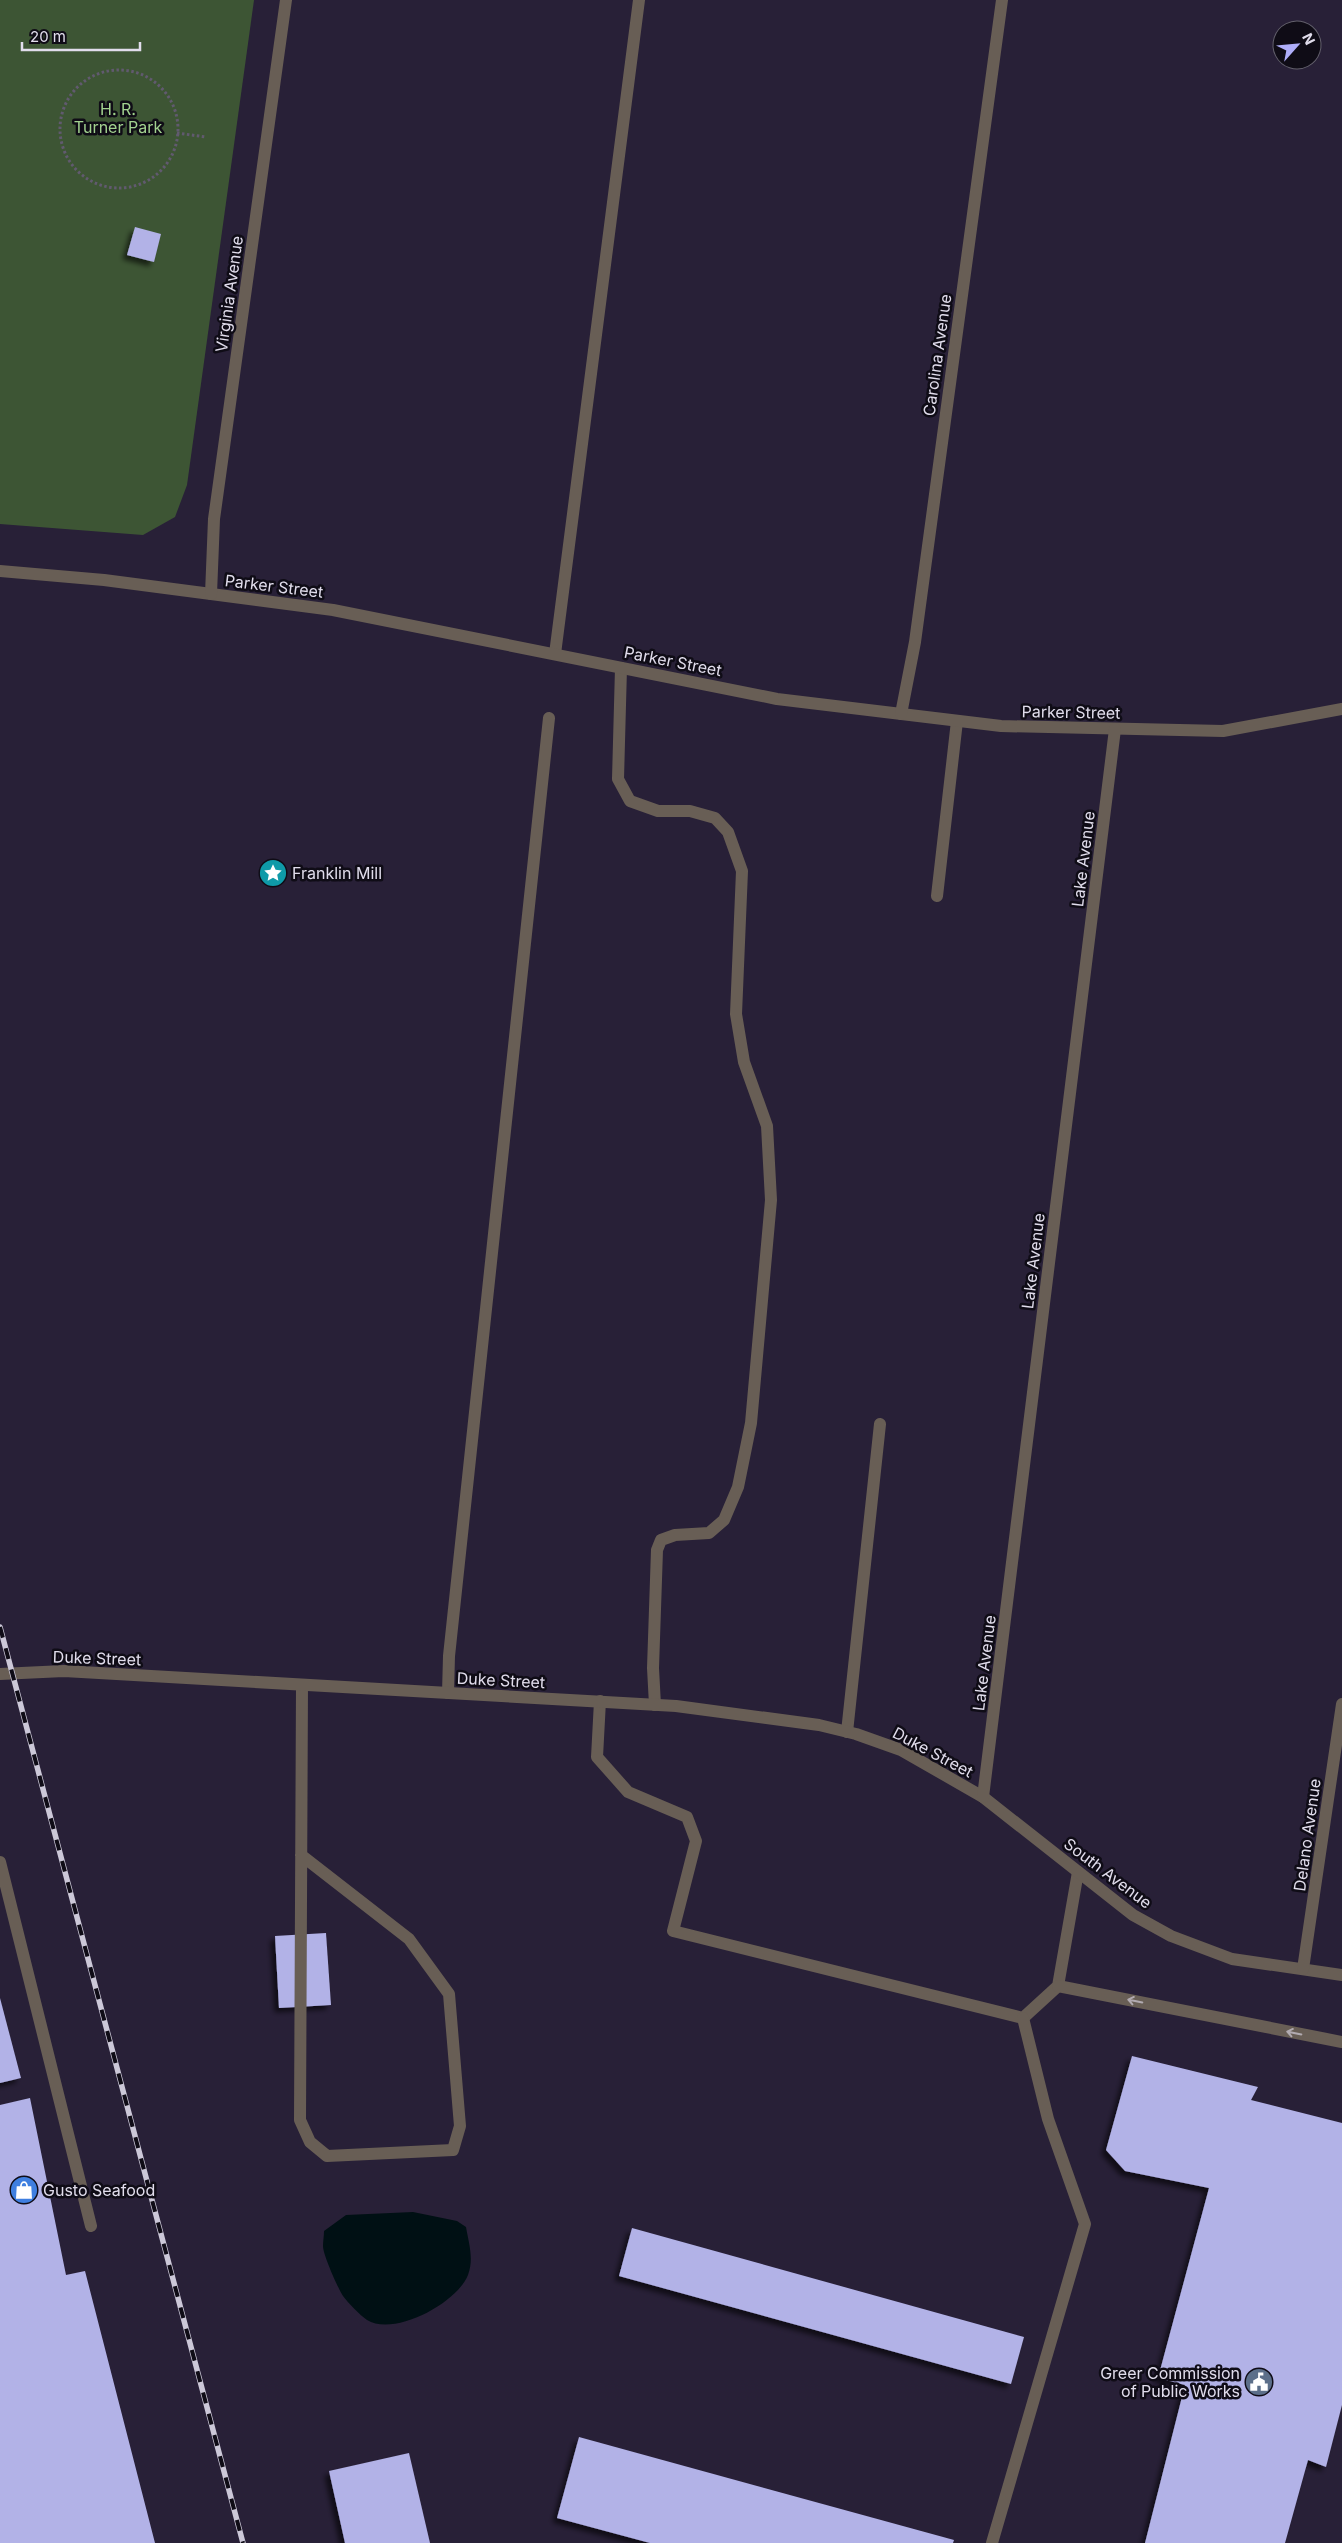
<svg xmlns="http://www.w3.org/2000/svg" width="1342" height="2543" viewBox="0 0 1342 2543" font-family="Inter,sans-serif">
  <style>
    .green { fill: #3d5534 }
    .water { fill: #001014 }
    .building { fill: #b2b2e7; filter: url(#shadow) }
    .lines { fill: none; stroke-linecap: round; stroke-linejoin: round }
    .path { stroke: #615a6f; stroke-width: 3; stroke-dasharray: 2.5 2.5; stroke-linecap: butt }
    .lane { stroke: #685e55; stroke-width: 12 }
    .street { stroke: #685e55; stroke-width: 12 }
    .rail-casing { stroke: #ccc8d8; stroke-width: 5.5 }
    .rail { stroke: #0f0c16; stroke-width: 4; stroke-dasharray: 11; stroke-linecap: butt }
    .oneway { stroke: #b1aab0 }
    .labels { text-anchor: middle; stroke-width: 5; stroke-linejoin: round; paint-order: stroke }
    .park-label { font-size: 16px; fill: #a2d28f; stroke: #0f0c16 }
    .street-label { font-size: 16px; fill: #e1ddec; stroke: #0f0c16 }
    .poi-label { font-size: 16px; fill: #e1ddec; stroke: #0f0c16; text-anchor: start }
  </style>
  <defs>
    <filter id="shadow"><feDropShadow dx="-4.5" dy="4.5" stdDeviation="2.5" flood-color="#0009"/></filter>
  </defs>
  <rect width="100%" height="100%" fill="#282037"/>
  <!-- green -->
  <polygon class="green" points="0,0 254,0 187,485 175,517 143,535 0,524"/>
  <!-- water -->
  <path class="water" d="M413 2212 457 2221 466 2227C469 2244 474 2259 468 2275 457 2303 394 2337 367 2320 360 2315 348 2303 343 2296 338 2288 323 2255 323 2246 323 2241 324 2236 324 2231L346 2215Z"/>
  <!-- building -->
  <g class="building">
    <polygon points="135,227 161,234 154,262 127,255"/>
    <polygon points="326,1933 331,2005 279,2008 275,1936"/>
    <polygon points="0,1998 21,2078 0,2083"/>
    <polygon points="1132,2056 1258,2087 1251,2100 1342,2123 1342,2405 1326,2467 1308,2460 1285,2543 1145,2543 1185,2385 1158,2378 1209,2188 1125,2171 1106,2150"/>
    <polygon points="30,2098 66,2275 85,2271 155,2543 0,2543 0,2105"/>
    <polygon points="632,2228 1024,2337 1011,2384 619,2276"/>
    <polygon points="579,2437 954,2540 953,2543 650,2543 557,2518"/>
    <polygon points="409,2453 430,2543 345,2543 329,2471"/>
  </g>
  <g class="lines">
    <!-- path -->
    <g class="path">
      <circle cx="119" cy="129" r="59"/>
      <polyline points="177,133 206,137"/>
    </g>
    <!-- lane -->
    <g class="lane">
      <polyline points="555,654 639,0"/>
      <polyline points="621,668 618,779 630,801 658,811 690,811 715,818 728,832 742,871 736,1014 744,1062 767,1126 771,1200 751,1423 738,1487 724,1520 709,1533 675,1535 661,1540 657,1550 653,1668 655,1705"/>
      <polyline points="937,896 957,721"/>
      <polyline points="448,1693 449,1656 549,718"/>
      <polyline points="600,1701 597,1757 628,1792 687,1817 696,1841 673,1931 1023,2018 1058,1986 1078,1872"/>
      <polyline points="847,1732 880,1424"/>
      <polyline points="301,1855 409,1939 449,1994 460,2126 453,2150 327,2156 310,2142 300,2120 302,1685"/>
      <polyline points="0,1862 91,2226"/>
      <polyline points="1058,1986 1342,2042"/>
      <polyline points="992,2543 1085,2224 1048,2119 1023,2018"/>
    </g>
    <!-- street -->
    <g class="street">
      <polyline points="0,571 104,580 333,610 777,699 1001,726 1223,731 1342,709"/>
      <polyline points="211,594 214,519 286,0"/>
      <polyline points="901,714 915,642 1002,0"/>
      <polyline points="0,1674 64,1671 676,1706 819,1725 856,1734 901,1750 983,1797 1133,1915 1171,1936 1232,1959 1342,1975"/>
      <polyline points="983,1797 1115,729"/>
      <polyline points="1303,1969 1342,1704"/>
    </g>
    <defs>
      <polyline id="rail" points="0,1627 243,2543"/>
    </defs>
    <!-- rail casing -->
    <use href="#rail" class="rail-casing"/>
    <!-- rail -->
    <use href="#rail" class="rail"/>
  </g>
  <!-- one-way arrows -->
  <defs><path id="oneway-shaft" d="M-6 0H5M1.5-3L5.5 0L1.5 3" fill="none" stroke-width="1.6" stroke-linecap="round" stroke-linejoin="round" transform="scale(1.25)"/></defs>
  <g class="oneway">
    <use href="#oneway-shaft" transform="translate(1135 2001) rotate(-169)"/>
    <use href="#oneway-shaft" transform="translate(1294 2033) rotate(-169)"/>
  </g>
  <!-- icons -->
  <defs>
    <symbol id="sight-disc" viewBox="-11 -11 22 22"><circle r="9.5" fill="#0f9aa8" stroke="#0f0c16"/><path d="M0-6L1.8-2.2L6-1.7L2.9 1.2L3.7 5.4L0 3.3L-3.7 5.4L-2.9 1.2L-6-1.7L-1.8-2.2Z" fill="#fff"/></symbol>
    <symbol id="shop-disc" viewBox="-11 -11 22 22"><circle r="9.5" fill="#3f7fe0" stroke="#0f0c16"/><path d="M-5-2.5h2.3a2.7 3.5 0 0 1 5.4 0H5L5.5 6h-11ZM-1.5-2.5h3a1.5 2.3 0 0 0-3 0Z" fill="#fff"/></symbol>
    <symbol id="civic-disc" viewBox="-11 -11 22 22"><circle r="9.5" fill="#5c6f8a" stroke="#0f0c16"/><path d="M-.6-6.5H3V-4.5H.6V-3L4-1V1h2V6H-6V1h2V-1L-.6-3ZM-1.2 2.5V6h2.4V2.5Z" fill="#fff"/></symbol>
  </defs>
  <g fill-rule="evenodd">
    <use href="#sight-disc" x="257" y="857" width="32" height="32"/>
    <use href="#shop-disc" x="8" y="2174" width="32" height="32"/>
    <use href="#civic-disc" x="1243" y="2366" width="32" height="32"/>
  </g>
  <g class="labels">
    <!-- park labels -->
    <g class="park-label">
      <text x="118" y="115">H. R.<tspan x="118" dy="18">Turner Park</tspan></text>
    </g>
    <!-- street labels -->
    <g class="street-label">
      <text transform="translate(229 294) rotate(-82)" y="6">Virginia Avenue</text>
      <text transform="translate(937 355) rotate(-82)" y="6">Carolina Avenue</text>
      <text transform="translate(274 586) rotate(7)" y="6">Parker Street</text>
      <text transform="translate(673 661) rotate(11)" y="6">Parker Street</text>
      <text transform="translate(1071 712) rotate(1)" y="6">Parker Street</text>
      <text transform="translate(1083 859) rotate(-83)" y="6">Lake Avenue</text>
      <text transform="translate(1033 1261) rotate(-83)" y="6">Lake Avenue</text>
      <text transform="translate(97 1658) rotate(2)" y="6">Duke Street</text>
      <text transform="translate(984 1663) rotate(-83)" y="6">Lake Avenue</text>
      <text transform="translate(501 1680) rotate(3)" y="6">Duke Street</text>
      <text transform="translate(933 1752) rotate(28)" y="6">Duke Street</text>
      <text transform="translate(1307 1835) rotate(-82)" y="6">Delano Avenue</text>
      <text transform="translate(1108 1873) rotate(37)" y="6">South Avenue</text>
    </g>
    <!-- poi labels -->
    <g class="poi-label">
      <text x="292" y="879">Franklin Mill</text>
      <text x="43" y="2196">Gusto Seafood</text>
      <text x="1240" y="2379" text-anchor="end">Greer Commission<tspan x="1240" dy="18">of Public Works</tspan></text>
    </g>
  </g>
  <!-- north arrow -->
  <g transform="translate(1297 45) rotate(63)"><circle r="24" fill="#0f0c16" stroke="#63606c"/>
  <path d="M0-4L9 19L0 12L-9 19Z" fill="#afaefa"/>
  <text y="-8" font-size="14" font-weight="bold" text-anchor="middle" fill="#e1ddec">N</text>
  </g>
  <!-- scale -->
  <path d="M22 42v8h118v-8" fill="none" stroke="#e1ddec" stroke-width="2.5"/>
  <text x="30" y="42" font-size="15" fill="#e1ddec" stroke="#0f0c16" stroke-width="4" paint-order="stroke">20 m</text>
</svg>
